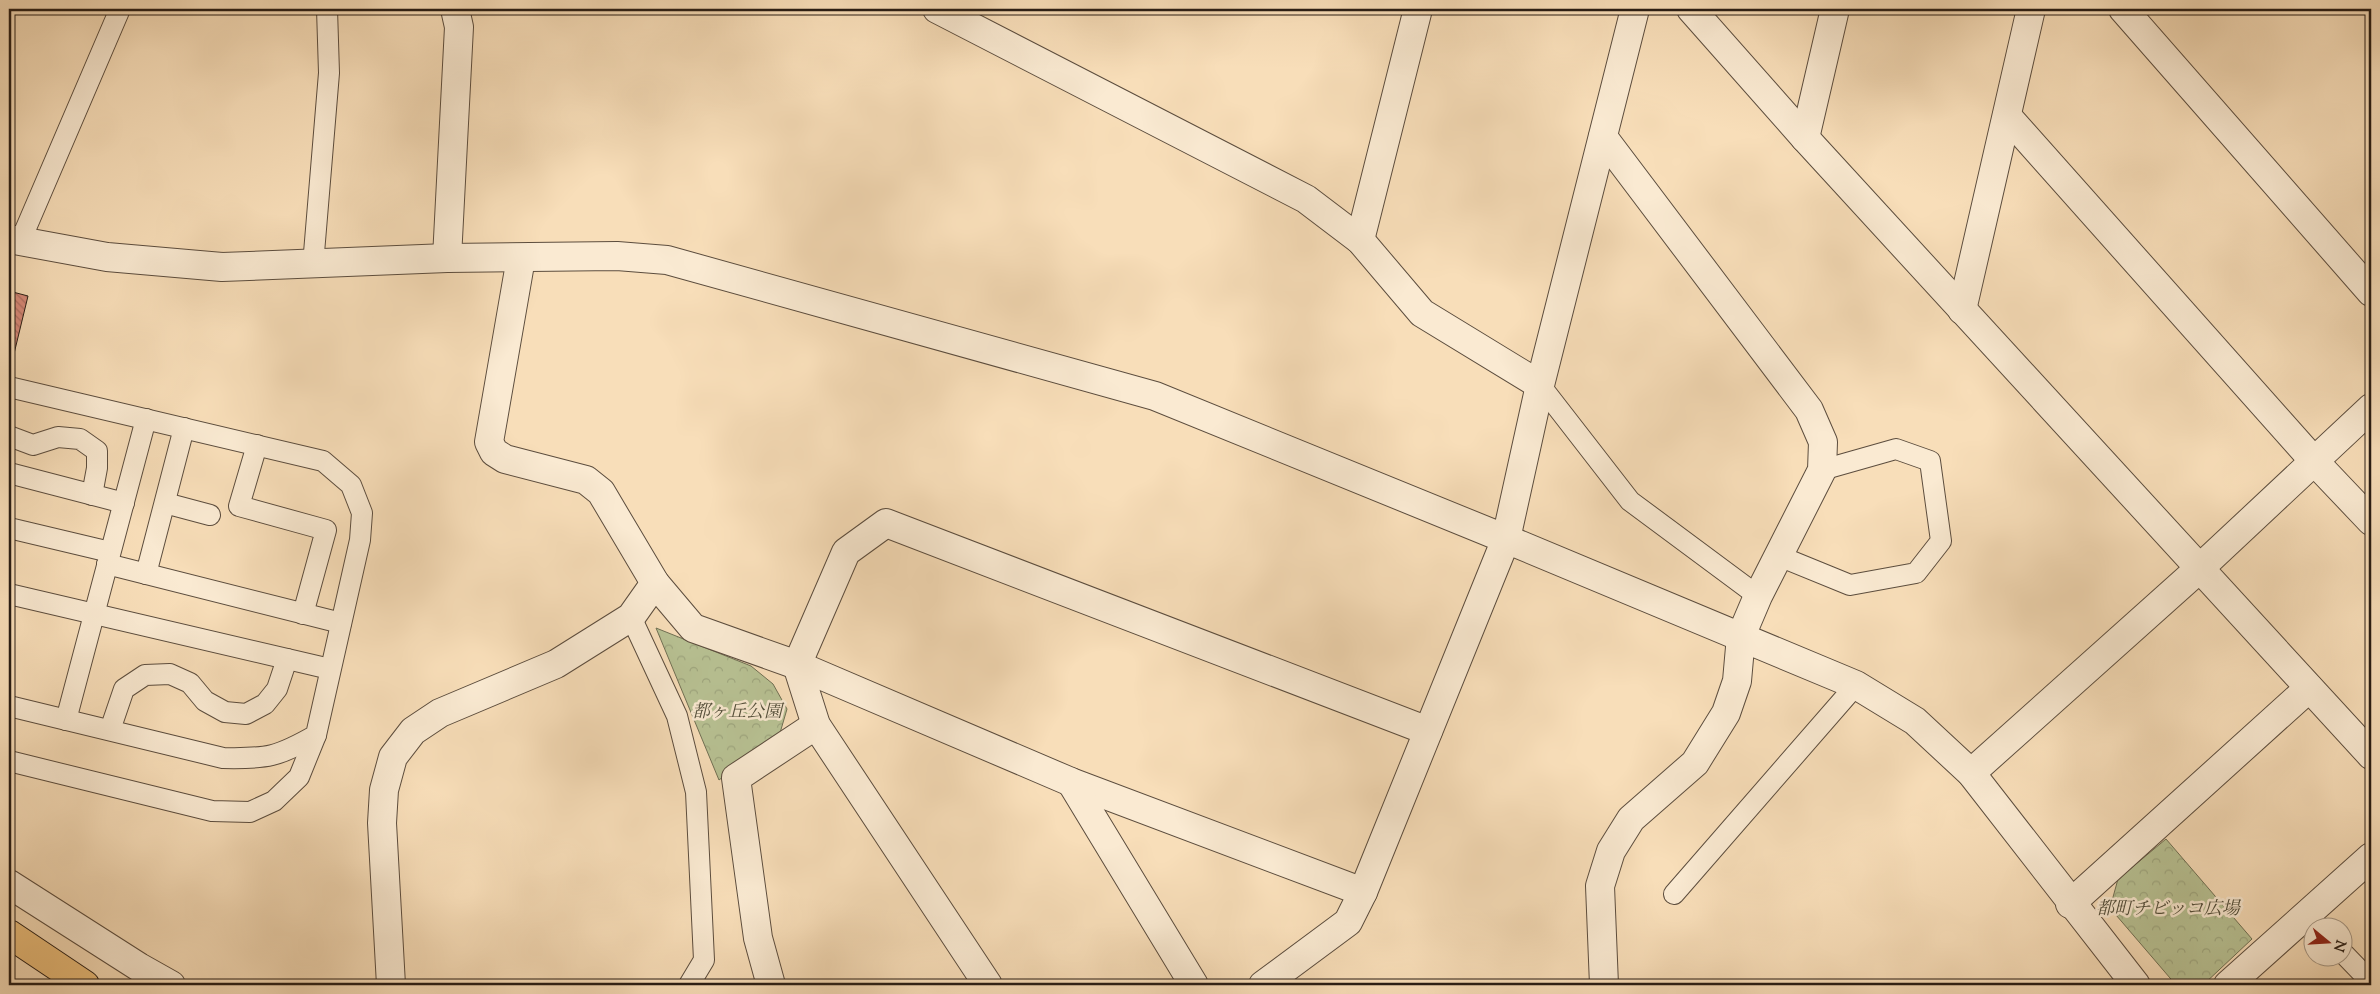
<svg xmlns="http://www.w3.org/2000/svg" width="2380" height="994" viewBox="0 0 2380 994" font-family="'Sorts Mill Goudy','Noto Serif JP',serif">
  <style>
    .forest { fill: url(#forest-crowns); stroke: #707054 }
    .building { fill: url(#building-back-hatch); stroke: #281d15 }
    .lines { fill: none; stroke-linecap: round; stroke-linejoin: round }
    .lane-casing { stroke: #5c4d3e; stroke-width: 22 }
    .street-casing { stroke: #5c4d3e; stroke-width: 30 }
    .highway-casing { stroke: #281d15; stroke-width: 30 }
    .lane { stroke: #faead2; stroke-width: 20 }
    .street { stroke: #faead2; stroke-width: 28 }
    .highway { stroke: #ecbf7c; stroke-width: 28 }
    .labels { text-anchor: middle; stroke-width: 5; stroke-linejoin: round; paint-order: stroke }
    .park-label { font-size: 18px; font-style: italic; fill: #534f3b; stroke: #faead2 }
  </style>
  <defs>
    <pattern id="forest-crowns" width="20" height="18" patternUnits="userSpaceOnUse" patternTransform="scale(1.25)"><rect width="20" height="18" fill="#b8c294"/><path d="M2 6a3 3 0 1 1 6 0M12 15a3 3 0 1 1 6 0" fill="none" stroke="#9ea67f"/></pattern>
    <pattern id="building-back-hatch" width="6" height="6" patternUnits="userSpaceOnUse" patternTransform="scale(1.25)"><rect width="6" height="6" fill="#d98a7a"/><path d="M-1 5l2 2M0 0l6 6M5-1l2 2" fill="none" stroke="#b07063"/></pattern>
  </defs>
  <rect width="100%" height="100%" fill="#f8deb9"/>
  <filter id="stains"><feTurbulence type="fractalNoise" baseFrequency=".004" numOctaves="4"/><feColorMatrix values="0 0 0 0 .2 0 0 0 0 .09 0 0 0 0 .02 0 0 0 .5 -.17"/></filter>
  <radialGradient id="worn" r=".72"><stop offset=".6" stop-color="#630" stop-opacity="0"/><stop offset="1" stop-color="#630" stop-opacity=".3"/></radialGradient>
  <!-- forest -->
  <g class="forest">
    <polygon points="656,628 751,666 773,684 787,709 780,733 719,780"/>
    <polygon points="2166,839 2252,939 2203,985 2176,985 2110,908 2118,879"/>
  </g>
  <!-- building -->
  <polygon class="building" points="9,291 28,296 12,362 9,361"/>
  <g class="lines">
    <defs>
      <g id="lane">
        <polyline points="20,242 120,9"/>
        <polyline points="313,265 329,73 327,9"/>
        <polyline points="1540,385 1630,501 1758,596"/>
        <path d="M9 387 323 461 351 485 362 513 360 540 316 735C278 757 267 759 223 758L9 706"/>
        <polyline points="9,436 33,445 58,437 80,439 97,451 97,468 92,495"/>
        <polyline points="257,445 239,506 326,530 303,614"/>
        <polyline points="9,473 124,503"/>
        <polyline points="165,503 210,515"/>
        <polyline points="9,528 110,552"/>
        <polyline points="1779,556 1850,585 1916,573 1941,541 1930,461 1896,449 1822,470"/>
        <polyline points="107,564 341,623"/>
        <polyline points="146,574 184,428"/>
        <polyline points="9,594 330,669"/>
        <polyline points="631,617 677,716 696,792 704,960 689,985"/>
        <polyline points="66,720 146,419"/>
        <polyline points="110,730 124,689 145,675 170,674 190,683 205,701 225,712 246,714 265,704 277,689 287,659"/>
        <polyline points="9,761 212,811 250,812 274,801 299,777 316,735"/>
        <polyline points="1674,894 1856,685"/>
        <polyline points="2342,952 2371,982"/>
      </g>
      <g id="street">
        <polyline points="937,9 1306,199 1360,240 1422,313 1540,385"/>
        <polyline points="1691,9 1805,138 2371,755"/>
        <polyline points="2123,9 2371,292"/>
        <polyline points="2007,116 2314,461 2371,521"/>
        <polyline points="1603,137 1809,410 1823,442 1822,470 1758,596 1741,636 1737,681 1726,713 1695,763 1631,819 1611,851 1600,886 1604,985"/>
        <polyline points="1805,138 1835,9"/>
        <polyline points="9,239 107,257 222,267 447,258 617,256 667,260 1155,396 1506,539 1856,685 1915,721 1971,773 2136,985"/>
        <polyline points="1360,240 1418,9"/>
        <polyline points="447,258 459,27 455,9"/>
        <polyline points="521,258 489,442 494,452 505,459 586,480 601,492 655,583 693,628 797,665 1071,782 1363,892"/>
        <polyline points="1962,310 2031,9"/>
        <polyline points="1971,773 2200,568 2371,408"/>
        <polyline points="1071,782 1194,985"/>
        <polyline points="9,884 139,967 171,985"/>
        <polyline points="2070,904 2309,688"/>
        <polyline points="391,985 382,823 384,790 393,757 413,731 440,713 556,664 631,617 655,583"/>
        <polyline points="771,985 758,938 736,778 816,725"/>
        <polyline points="988,985 816,725 797,665 846,552 886,523 1428,731"/>
        <polyline points="1263,985 1348,922 1363,892 1506,539 1540,385 1635,9"/>
        <polyline points="2228,985 2371,857"/>
      </g>
      <polyline id="highway" points="9,934 85,985"/>
    </defs>
    <!-- lane casing -->
    <use href="#lane" class="lane-casing"/>
    <!-- street casing -->
    <use href="#street" class="street-casing"/>
    <!-- highway casing -->
    <use href="#highway" class="highway-casing"/>
    <!-- lane -->
    <use href="#lane" class="lane"/>
    <!-- street -->
    <use href="#street" class="street"/>
    <!-- highway -->
    <use href="#highway" class="highway"/>
  </g>
  <g class="labels">
    <!-- park labels -->
    <g class="park-label">
      <text x="737" y="717">都ヶ丘公園</text>
      <text x="2168" y="914">都町チビッコ広場</text>
    </g>
  </g>
  <!-- margin -->
  <rect width="2380" height="994" fill="none" stroke="#f8deb9" stroke-width="30"/>
  <rect x="10" y="10" width="2360" height="974" fill="none" stroke="#281d15" stroke-width="2.5"/>
  <rect x="15" y="15" width="2350" height="964" fill="none" stroke="#281d15"/>
  <!-- north arrow -->
  <g transform="translate(2328 942) rotate(108)"><circle r="24" fill="#faead2" stroke="#a69886"/>
  <path d="M0-4L9 19L0 12L-9 19Z" fill="#8f2418"/>
  <text y="-8" font-size="14" font-weight="bold" text-anchor="middle" fill="#281d15">N</text>
  </g>
  <rect width="100%" height="100%" filter="url(#stains)"/>
  <rect width="100%" height="100%" fill="url(#worn)"/>
</svg>
